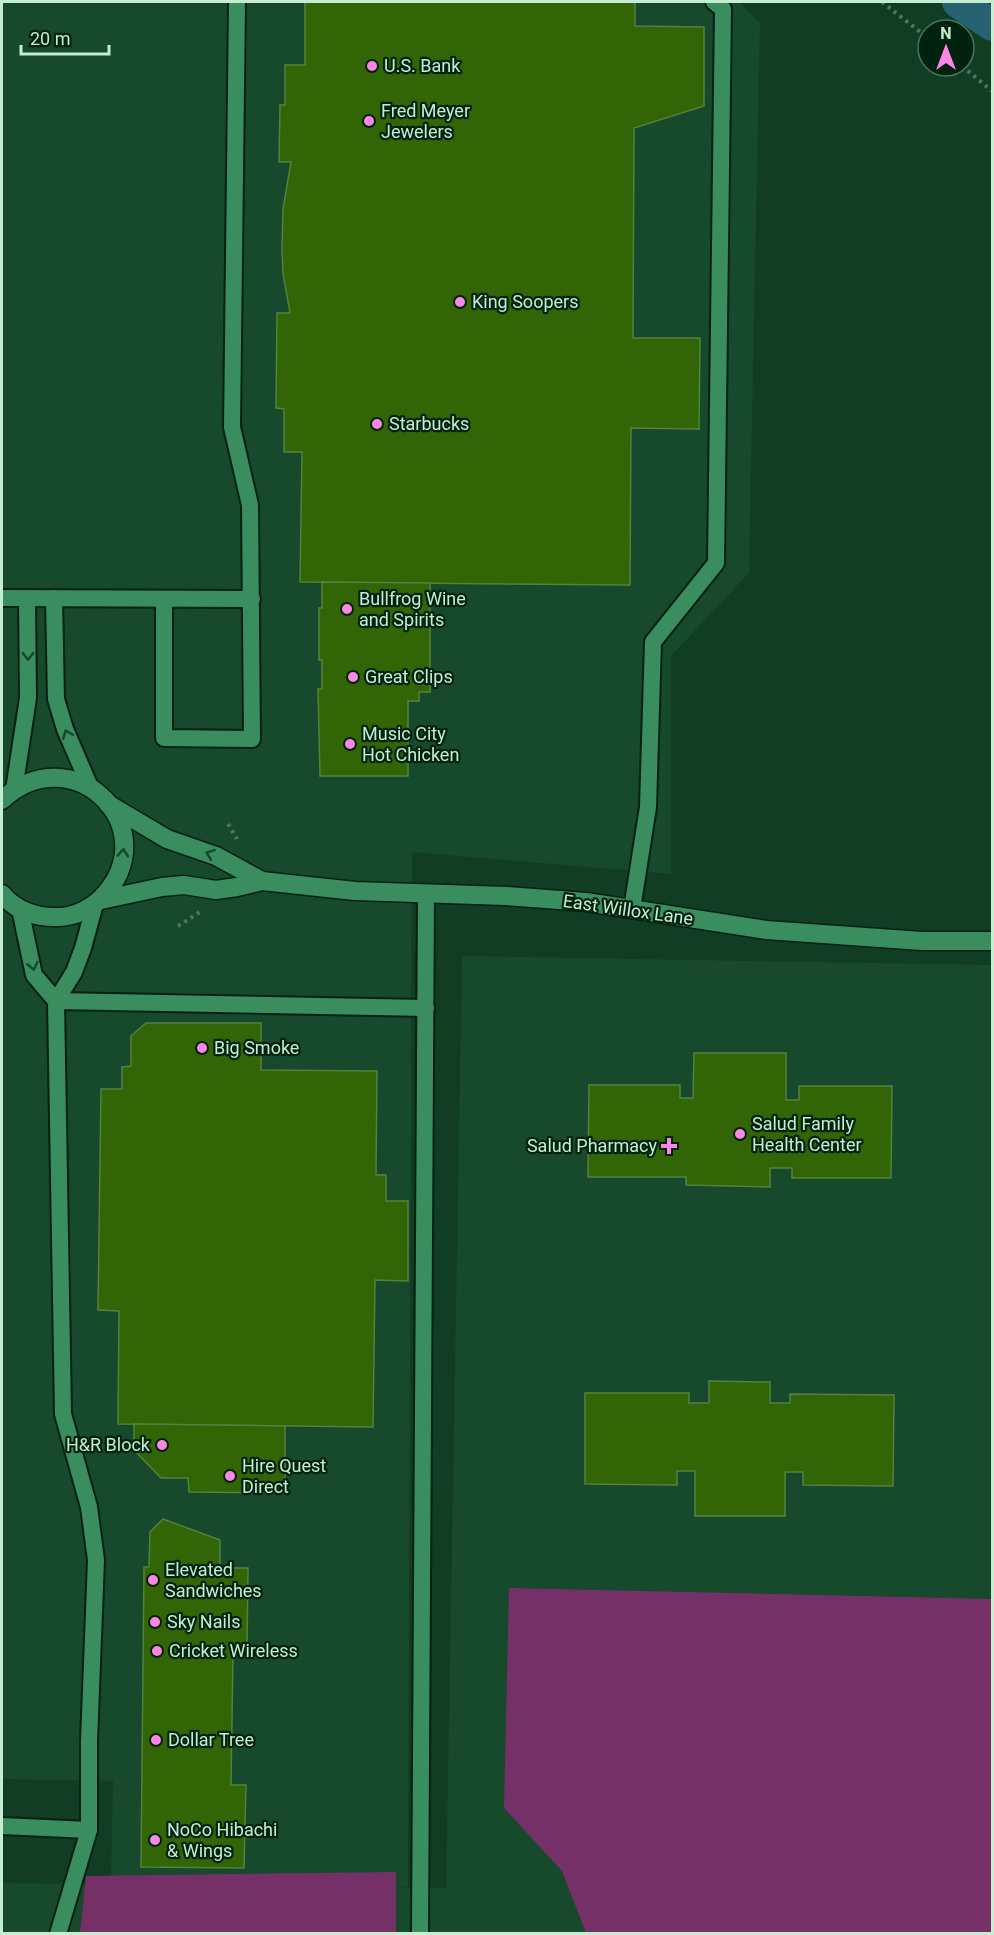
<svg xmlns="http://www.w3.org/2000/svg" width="994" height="1935" viewBox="0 0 994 1935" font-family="Roboto,sans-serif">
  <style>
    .built { fill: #17492d }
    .green { fill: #753067 }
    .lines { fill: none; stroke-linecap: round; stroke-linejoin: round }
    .canal { stroke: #266270; stroke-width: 32 }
    .building { fill: #316506; stroke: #55813d; stroke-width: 1.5 }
    .lane-casing { stroke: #062112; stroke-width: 20 }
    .secondary-casing { stroke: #062112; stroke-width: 21 }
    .path { stroke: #4d785e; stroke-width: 4; stroke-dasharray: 3 4.5; stroke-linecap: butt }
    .lane { stroke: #398d5e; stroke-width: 16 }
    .secondary { stroke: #398d5e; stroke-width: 18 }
    .oneway { stroke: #14472b }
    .poi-dot { fill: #fc86e3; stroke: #00220f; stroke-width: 2 }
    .labels { text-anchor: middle; stroke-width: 4.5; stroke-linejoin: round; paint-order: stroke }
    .poi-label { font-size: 18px; fill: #c5edd2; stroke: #00220f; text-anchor: start }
    .street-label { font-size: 18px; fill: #c5edd2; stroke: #00220f }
  </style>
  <rect width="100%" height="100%" fill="#103d24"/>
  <!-- built -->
  <g class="built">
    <polygon points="2,2 739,2 760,23 749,573 671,656 671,874 412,852 408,1887 111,1880 113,1781 2,1779"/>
    <polygon points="462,956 992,965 992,1933 2,1934 2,1883 446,1888"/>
  </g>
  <!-- green -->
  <g class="green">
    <polygon points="509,1588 992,1599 992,1933 586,1933 562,1871 504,1808"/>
    <polygon points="396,1872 396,1933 80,1933 86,1876"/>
  </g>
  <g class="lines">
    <!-- canal -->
    <polyline class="canal" points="958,2 992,25"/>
  </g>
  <!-- building -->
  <g class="building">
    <polygon points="305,2 635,2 635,26 704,27 704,106 634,128 633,338 700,338 699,429 631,428 630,585 300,582 302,452 284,452 284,409 276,408 277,313 290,313 283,273 282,250 283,209 291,162 279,162 280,105 285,105 285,65 305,65"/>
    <polygon points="322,582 430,583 430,692 419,692 419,701 408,701 408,776 320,776 318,689 322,689 322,660 319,660 319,608 322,608"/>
    <polygon points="146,1023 261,1023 261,1070 377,1071 376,1175 386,1175 386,1201 408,1201 408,1281 375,1280 373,1427 118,1424 119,1311 98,1310 101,1089 122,1089 122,1067 131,1066 131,1036"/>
    <polygon points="694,1053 786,1053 786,1100 799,1100 799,1086 892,1086 891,1178 792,1178 792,1168 770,1168 770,1187 686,1185 686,1177 588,1177 589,1085 680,1085 680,1098 693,1098"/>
    <polygon points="709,1381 770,1382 770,1403 790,1403 790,1394 894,1395 893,1486 803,1485 803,1472 785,1472 785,1516 695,1516 695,1471 677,1471 677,1485 585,1484 585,1393 689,1393 689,1403 709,1403"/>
    <polygon points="134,1424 285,1426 285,1493 189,1492 188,1478 161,1478 134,1450"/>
    <polygon points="163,1519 220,1540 220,1568 248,1568 247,1652 233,1652 231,1785 246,1785 244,1868 141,1867 144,1567 149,1567 150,1532"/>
  </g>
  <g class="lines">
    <defs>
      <g id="lane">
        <polyline points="2,598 252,599"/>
        <polyline points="54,598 56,699 65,729 90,787"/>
        <polyline points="164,599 164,738 252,739 250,505 232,427 237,2"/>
        <polyline points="14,790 28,698 27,598"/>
        <polyline points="20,909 34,975 56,1001 74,972 83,948 95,904"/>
        <polyline points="632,909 648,807 653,642 716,563 723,9 714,2"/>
        <polyline points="2,1826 89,1830"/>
        <polyline points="58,1934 89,1830 89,1741 96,1560 89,1507 63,1414 56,1001 426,1008"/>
        <polyline points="420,1934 426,893"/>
      </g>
      <g id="secondary">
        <path d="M2 800C71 736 164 824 106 893 94 907 76 917 58 917 37 918 16 911 2 894"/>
        <polyline points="108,804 167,839 216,856 262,881 355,891 506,896 586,902 766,930 922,941 992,941"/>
        <polyline points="101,900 162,887 184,885 216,890 237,887 262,881"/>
      </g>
    </defs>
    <!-- lane casing -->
    <use href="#lane" class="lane-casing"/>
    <!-- secondary casing -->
    <use href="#secondary" class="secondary-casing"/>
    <!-- path -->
    <g class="path">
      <polyline points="882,2 928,38"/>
      <polyline points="962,66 992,91"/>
      <polyline points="228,824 237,839"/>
      <polyline points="178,926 200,912"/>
    </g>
    <!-- lane -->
    <use href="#lane" class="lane"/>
    <!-- secondary -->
    <use href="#secondary" class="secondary"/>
  </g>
  <!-- one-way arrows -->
  <defs><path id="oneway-chevron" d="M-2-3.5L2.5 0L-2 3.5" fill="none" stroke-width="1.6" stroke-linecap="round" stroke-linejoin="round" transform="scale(1.5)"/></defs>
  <g class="oneway">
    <use href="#oneway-chevron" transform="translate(28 656) rotate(90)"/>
    <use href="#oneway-chevron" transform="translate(67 734) rotate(-112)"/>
    <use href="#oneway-chevron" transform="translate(123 853) rotate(-86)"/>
    <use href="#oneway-chevron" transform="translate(210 854) rotate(-160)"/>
    <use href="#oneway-chevron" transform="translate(33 966) rotate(77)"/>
  </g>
  <!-- markers -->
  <g class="poi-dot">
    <circle cx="372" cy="66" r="6"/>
    <circle cx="369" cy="121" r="6"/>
    <circle cx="460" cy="302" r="6"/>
    <circle cx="377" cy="424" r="6"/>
    <circle cx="347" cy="609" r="6"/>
    <circle cx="353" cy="677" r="6"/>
    <circle cx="350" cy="744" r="6"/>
    <circle cx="202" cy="1048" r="6"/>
    <circle cx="740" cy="1134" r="6"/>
    <path d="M666 1137h6v6h6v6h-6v6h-6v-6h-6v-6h6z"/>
    <circle cx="162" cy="1445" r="6"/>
    <circle cx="230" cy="1476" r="6"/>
    <circle cx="153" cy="1580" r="6"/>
    <circle cx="155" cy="1622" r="6"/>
    <circle cx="157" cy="1651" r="6"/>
    <circle cx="156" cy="1740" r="6"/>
    <circle cx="155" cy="1840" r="6"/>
  </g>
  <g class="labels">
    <!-- poi labels -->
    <g class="poi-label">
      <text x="384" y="72">U.S. Bank</text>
      <text x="381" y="117">Fred Meyer<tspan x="381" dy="21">Jewelers</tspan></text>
      <text x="472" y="308">King Soopers</text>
      <text x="389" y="430">Starbucks</text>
      <text x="359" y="605">Bullfrog Wine<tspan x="359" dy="21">and Spirits</tspan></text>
      <text x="365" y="683">Great Clips</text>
      <text x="362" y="740">Music City<tspan x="362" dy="21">Hot Chicken</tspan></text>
      <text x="214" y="1054">Big Smoke</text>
      <text x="752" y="1130">Salud Family<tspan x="752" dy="21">Health Center</tspan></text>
      <text x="657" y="1152" text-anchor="end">Salud Pharmacy</text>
      <text x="150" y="1451" text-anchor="end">H&amp;R Block</text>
      <text x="242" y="1472">Hire Quest<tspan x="242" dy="21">Direct</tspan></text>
      <text x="165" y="1576">Elevated<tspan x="165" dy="21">Sandwiches</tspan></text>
      <text x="167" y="1628">Sky Nails</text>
      <text x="169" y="1657">Cricket Wireless</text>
      <text x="168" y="1746">Dollar Tree</text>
      <text x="167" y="1836">NoCo Hibachi<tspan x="167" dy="21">&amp; Wings</tspan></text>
    </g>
    <!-- street labels -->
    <g class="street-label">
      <text transform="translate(628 910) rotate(8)" y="6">East Willox Lane</text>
    </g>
  </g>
  <!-- border -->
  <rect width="994" height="1935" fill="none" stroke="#c5edd2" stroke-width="6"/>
  <!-- north arrow -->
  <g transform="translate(946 48)"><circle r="28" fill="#00220f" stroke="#4f735d" stroke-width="1.5"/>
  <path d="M0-4.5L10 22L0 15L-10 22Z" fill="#fc86e3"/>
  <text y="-9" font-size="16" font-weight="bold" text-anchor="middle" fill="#c5edd2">N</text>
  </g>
  <!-- scale -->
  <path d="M21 45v9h88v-9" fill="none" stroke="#c5edd2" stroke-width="3"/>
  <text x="30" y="45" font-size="18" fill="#c5edd2" stroke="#00220f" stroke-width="4.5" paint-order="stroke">20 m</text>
</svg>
